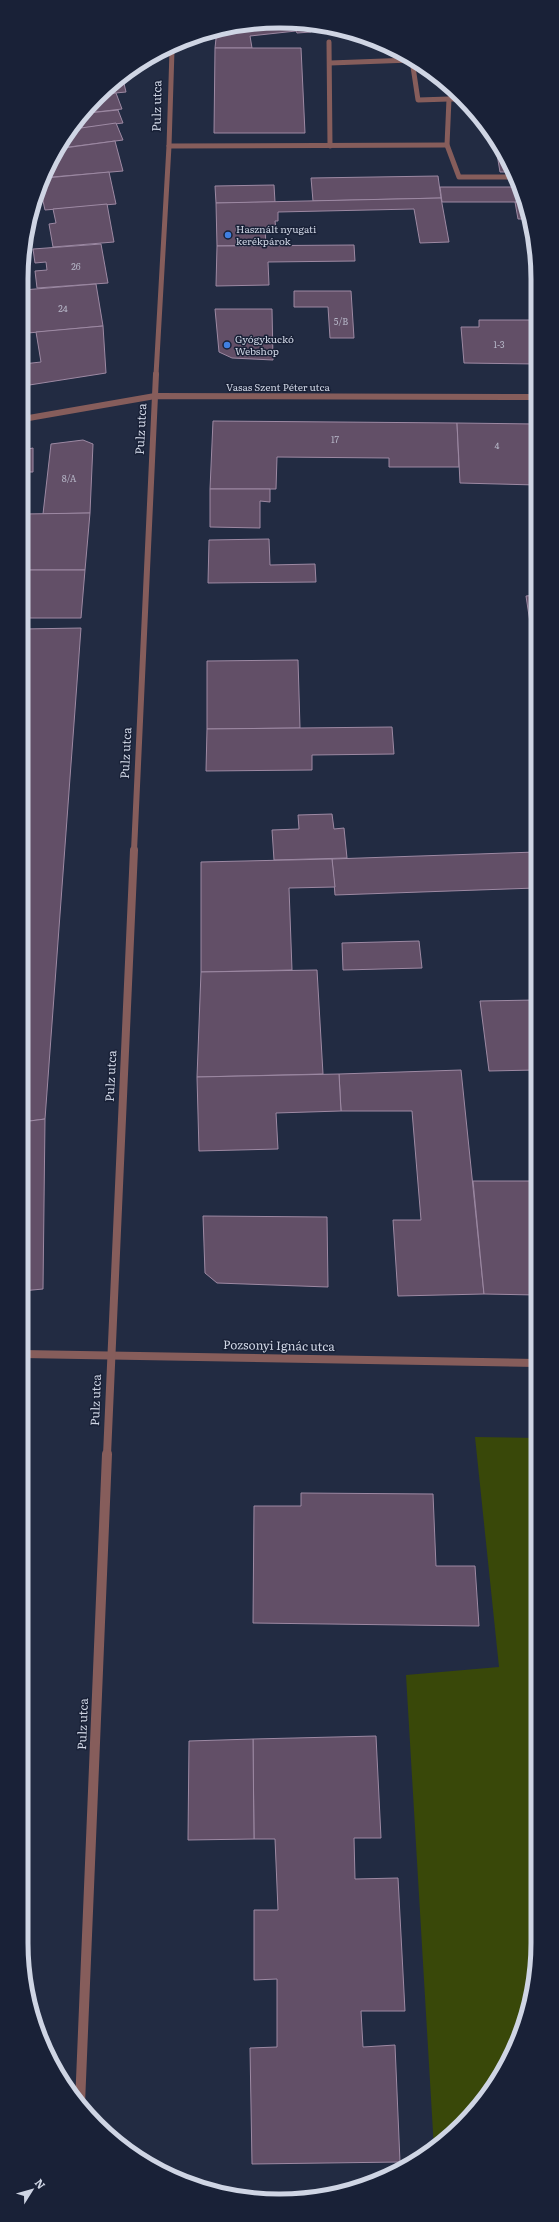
<svg xmlns="http://www.w3.org/2000/svg" width="559" height="2222" viewBox="0 0 559 2222" font-family="Literata,serif">
  <style>
    .green { fill: #394809 }
    .building { fill: #624f67; stroke: #9d89a3 }
    .lines { fill: none; stroke-linecap: round; stroke-linejoin: round }
    .lane { stroke: #865d5b; stroke-width: 5 }
    .street-far3 { stroke: #865d5b; stroke-width: 5 }
    .street-far2 { stroke: #865d5b; stroke-width: 6 }
    .street-far1 { stroke: #865d5b; stroke-width: 8 }
    .street { stroke: #865d5b; stroke-width: 10 }
    .shop-dot { fill: #3f7fe0; stroke: #192137; stroke-width: 1.5 }
    .labels { text-anchor: middle; stroke-width: 3; stroke-linejoin: round; paint-order: stroke }
    .far-number-label { font-size: 9px; fill: #b4b4c5 }
    .far-poi-label { font-size: 10px; fill: #cfd5e4; stroke: #192137; text-anchor: start }
    .far-street-label { font-size: 10px; fill: #cfd5e4; stroke: #192137 }
    .street-label { font-size: 12px; fill: #cfd5e4; stroke: #192137 }
    .rim { fill: none; stroke: #cfd5e4; stroke-width: 5 }
  </style>
  <rect width="100%" height="100%" fill="#222b42"/>
  <!-- green -->
  <polygon class="green" points="475,1437 536,1438 536,1976 503,2072 434,2149 406,1675 499,1667"/>
  <!-- building -->
  <g class="building">
    <polygon points="313,23 330,28 310,30 311,32 297,33 296,31 250,36 252,48 215,48 217,29"/>
    <polygon points="215,48 301,48 305,133 214,133"/>
    <polygon points="122,75 126,92 105,94"/>
    <polygon points="116,93 122,109 88,113 105,94"/>
    <polygon points="118,110 123,123 74,129 88,113"/>
    <polygon points="116,123 123,140 69,147 66,139 74,129"/>
    <polygon points="115,141 123,171 52,177 49,170 57,149"/>
    <polygon points="495,142 511,165 513,172 500,172"/>
    <polygon points="109,172 116,204 45,210 41,192 46,178"/>
    <polygon points="438,176 441,198 313,201 311,178"/>
    <polygon points="274,185 275,202 216,203 215,186"/>
    <polygon points="440,187 518,187 523,202 442,202"/>
    <polygon points="441,198 449,242 420,243 414,209 278,212 278,221 275,221 276,229 265,229 266,245 217,246 216,203"/>
    <polygon points="515,202 523,202 528,219 518,219"/>
    <polygon points="107,204 114,242 53,247 49,224 56,223 53,209"/>
    <polygon points="101,244 108,283 37,288 35,271 47,270 46,262 35,263 33,249"/>
    <polygon points="354,245 355,261 268,262 269,285 216,286 217,246"/>
    <polygon points="96,284 103,326 28,333 23,290"/>
    <polygon points="294,291 351,291 354,338 330,338 328,307 294,307"/>
    <polygon points="215,309 272,309 273,360 232,358 219,352"/>
    <polygon points="479,320 536,320 536,364 464,363 461,327 479,327"/>
    <polygon points="103,326 106,373 23,386 23,364 41,362 36,332"/>
    <polygon points="213,421 457,423 459,467 389,467 389,458 277,457 276,489 210,489"/>
    <polygon points="457,423 536,424 536,485 460,483"/>
    <polygon points="83,440 93,444 90,513 43,514 51,444"/>
    <polygon points="33,448 33,472 23,472 23,450"/>
    <polygon points="210,489 270,489 270,502 260,501 260,528 210,527"/>
    <polygon points="90,513 85,570 23,570 23,514"/>
    <polygon points="269,539 270,565 315,564 316,582 208,583 209,540"/>
    <polygon points="23,570 85,570 81,618 23,618"/>
    <polygon points="536,595 536,662 526,596"/>
    <polygon points="81,628 45,1119 22,1122 23,629"/>
    <polygon points="298,660 300,728 207,729 207,661"/>
    <polygon points="392,727 394,754 312,755 312,770 206,771 207,729"/>
    <polygon points="332,814 334,829 344,828 347,858 274,860 272,830 299,829 298,815"/>
    <polygon points="536,852 536,888 335,895 332,859"/>
    <polygon points="332,859 335,887 289,888 292,970 201,972 201,862"/>
    <polygon points="419,941 422,968 343,970 342,943"/>
    <polygon points="317,970 323,1074 197,1077 201,972"/>
    <polygon points="536,1000 536,1070 489,1071 480,1001"/>
    <polygon points="461,1070 484,1294 398,1296 393,1220 421,1220 412,1111 341,1111 339,1074"/>
    <polygon points="339,1074 341,1111 276,1113 278,1149 199,1151 197,1077"/>
    <polygon points="45,1119 43,1289 22,1291 22,1122"/>
    <polygon points="473,1181 536,1181 536,1295 484,1294"/>
    <polygon points="203,1216 327,1217 328,1287 217,1283 205,1273"/>
    <polygon points="301,1493 433,1494 436,1566 475,1566 479,1626 253,1623 254,1506 301,1506"/>
    <polygon points="376,1736 381,1838 354,1838 355,1879 398,1878 405,2011 361,2011 363,2047 395,2045 400,2162 252,2164 250,2048 277,2047 277,1979 254,1980 254,1910 278,1910 275,1839 254,1839 253,1739"/>
    <polygon points="253,1739 254,1839 188,1840 189,1741"/>
  </g>
  <g class="lines">
    <!-- lane -->
    <g class="lane">
      <polyline points="329,42 330,146"/>
      <polyline points="412,60 418,100 449,99"/>
      <polyline points="330,63 411,60"/>
      <polyline points="464,99 449,99 447,145 459,177 515,177"/>
      <polyline points="169,146 447,145"/>
    </g>
    <!-- street-far3 -->
    <polyline class="street-far3" points="156,375 169,146 172,50"/>
    <!-- street-far2 -->
    <g class="street-far2">
      <polyline points="23,419 155,396 536,397"/>
      <polyline points="134,851 156,374"/>
    </g>
    <!-- street-far1 -->
    <g class="street-far1">
      <polyline points="22,1354 536,1363"/>
      <polyline points="107,1455 134,850"/>
    </g>
    <!-- street -->
    <polyline class="street" points="80,2104 107,1454"/>
  </g>
  <!-- markers -->
  <g class="shop-dot">
    <circle cx="228" cy="235" r="4"/>
    <circle cx="227" cy="345" r="4"/>
  </g>
  <g class="labels">
    <!-- far-number labels -->
    <g class="far-number-label">
      <text x="76" y="270">26</text>
      <text x="63" y="312">24</text>
      <text x="341" y="325">5/B</text>
      <text x="499" y="348">1-3</text>
      <text x="335" y="443">17</text>
      <text x="497" y="449">4</text>
      <text x="69" y="482">8/A</text>
    </g>
    <!-- far-poi labels -->
    <g class="far-poi-label">
      <text x="236" y="233">Használt nyugati<tspan x="236" dy="12">kerékpárok</tspan></text>
      <text x="235" y="343">Gyógykuckó<tspan x="235" dy="12">Webshop</tspan></text>
    </g>
    <!-- far-street labels -->
    <g class="far-street-label">
      <text x="278" y="391">Vasas Szent Péter utca</text>
    </g>
    <!-- street labels -->
    <g class="street-label">
      <text transform="translate(157 106) rotate(-89)" y="4">Pulz utca</text>
      <text transform="translate(141 429) rotate(-87)" y="4">Pulz utca</text>
      <text transform="translate(126 753) rotate(-87)" y="4">Pulz utca</text>
      <text transform="translate(111 1076) rotate(-87)" y="4">Pulz utca</text>
      <text transform="translate(279 1346) rotate(1)" y="4">Pozsonyi Ignác utca</text>
      <text transform="translate(96 1400) rotate(-88)" y="4">Pulz utca</text>
      <text transform="translate(83 1724) rotate(-88)" y="4">Pulz utca</text>
    </g>
  </g>
  <!-- crop -->
  <path d="M0 0H559V2222H0ZM279 28H280A251 251 0 0 1 531 279V1943A251 251 0 0 1 280 2194H279A251 251 0 0 1 28 1943V279A251 251 0 0 1 279 28Z" fill="#192137" fill-rule="evenodd"/>
  <path class="rim" d="M279 28H280A251 251 0 0 1 531 279V1943A251 251 0 0 1 280 2194H279A251 251 0 0 1 28 1943V279A251 251 0 0 1 279 28Z"/>
  <!-- north arrow -->
  <g transform="translate(32 2190) rotate(53)" stroke="#192137" stroke-width="3" paint-order="stroke">
  <path d="M0-3L7 15L0 10L-7 15Z" fill="#cfd5e4"/>
  <text y="-6" font-size="11" font-weight="bold" text-anchor="middle" fill="#cfd5e4">N</text>
  </g>
</svg>
